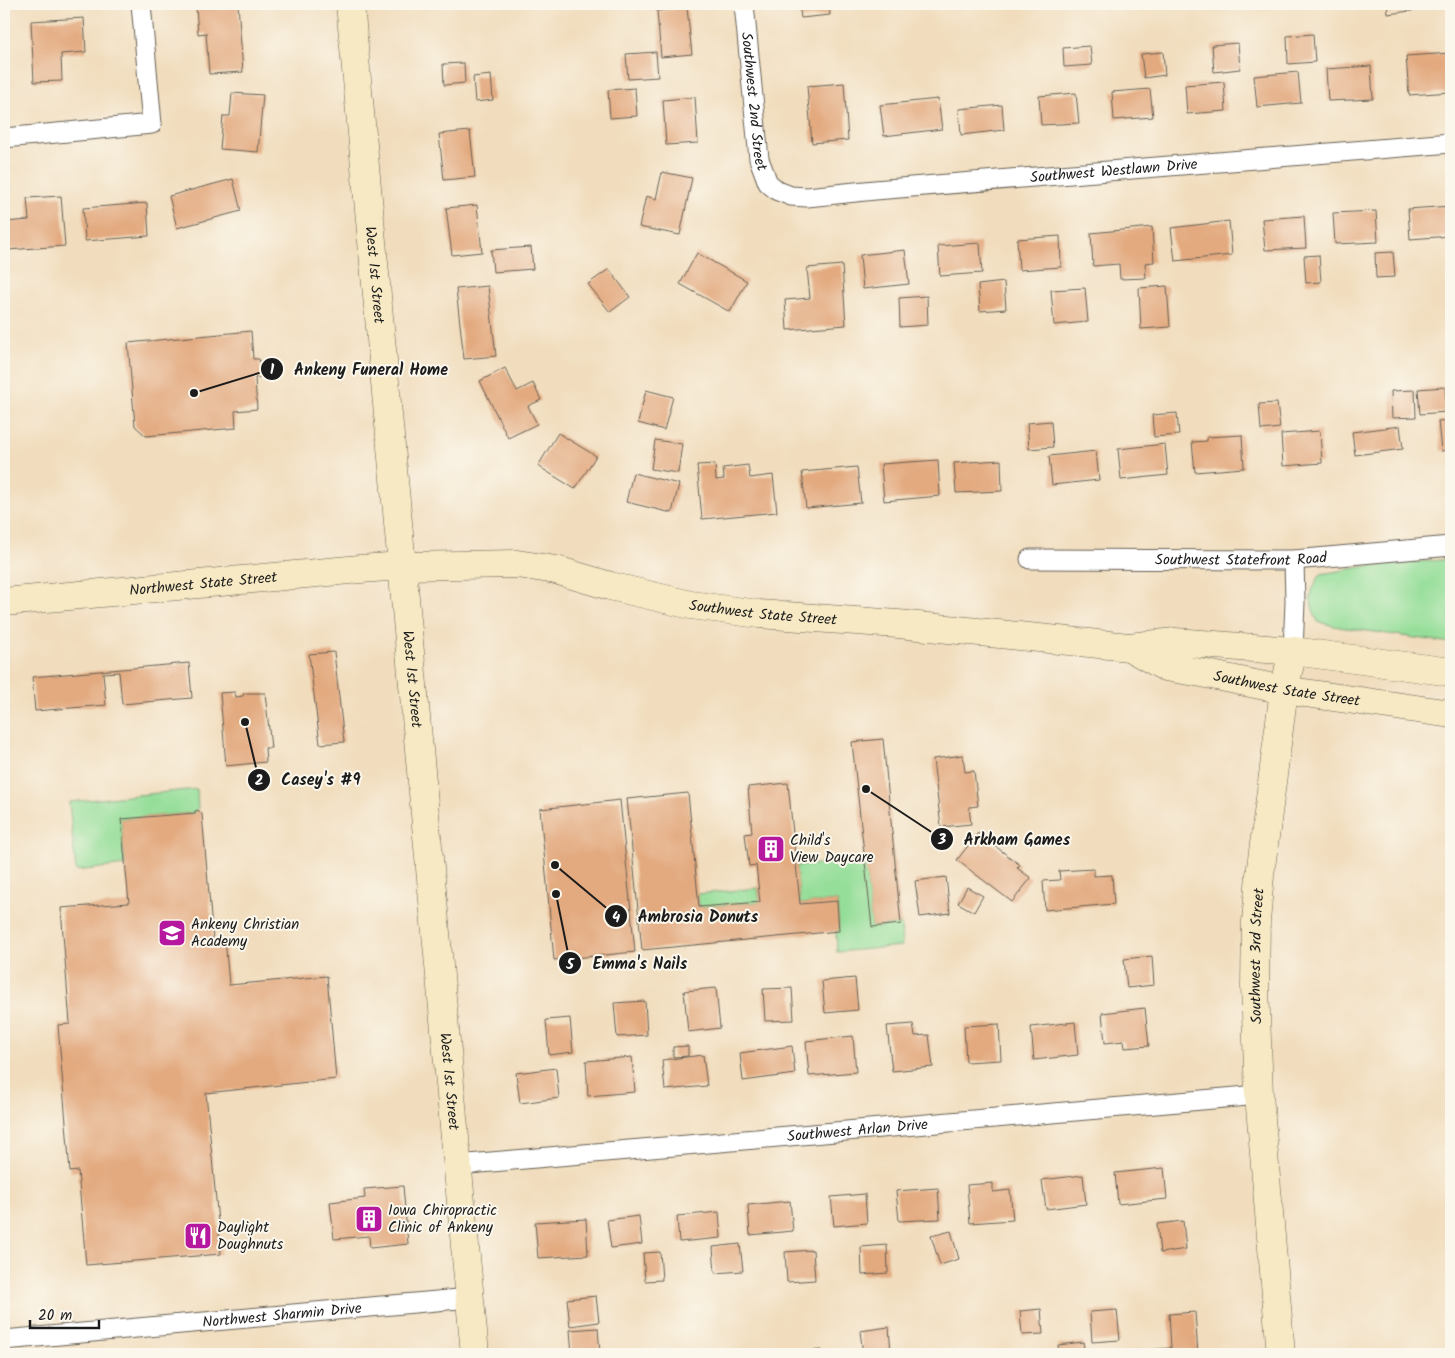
<svg xmlns="http://www.w3.org/2000/svg" width="1455" height="1358" viewBox="0 0 1455 1358" font-family="Kalam,sans-serif">
  <style>
    .green { fill: #95de99; stroke: #587d5a }
    .building { fill: #e3aa80 }
    .lines { fill: none; stroke-linecap: round; stroke-linejoin: round }
    .street-casing { stroke: #676054; stroke-width: 21 }
    .secondary-casing { stroke: #676054; stroke-width: 29 }
    .street { stroke: #fff; stroke-width: 19 }
    .secondary { stroke: #f6e9c3; stroke-width: 28 }
    .labels { text-anchor: middle; stroke-width: 4; stroke-linejoin: round; paint-order: stroke }
    .street-label { font-size: 15px; fill: #1c1c1c; stroke: #fbf7ec }
    .poi-label { font-size: 15px; fill: #1c1c1c; stroke: #fbf7ec; text-anchor: start }
    .leader { fill: none; stroke: #1c1c1c; stroke-width: 2 }
    .callout-dot { fill: #1c1c1c; stroke: #fbf7ec; stroke-width: 2 }
    .mark-label { font-size: 15px; text-anchor: middle; font-weight: bold; fill: #fff }
    .callout-label { font-size: 16px; text-anchor: middle; font-weight: bold; fill: #1c1c1c; stroke: #fbf7ec; stroke-width: 4; stroke-linejoin: round; paint-order: stroke }
  </style>
  <rect width="100%" height="100%" fill="#fbf7ec"/>
  <filter id="ink" filterUnits="userSpaceOnUse"><feTurbulence type="fractalNoise" baseFrequency=".02" numOctaves="2"/><feDisplacementMap in="SourceGraphic" scale="10" xChannelSelector="R" yChannelSelector="G"/><feConvolveMatrix kernelMatrix="1 2 1 2 8 2 1 2 1" color-interpolation-filters="sRGB"/></filter>
  <filter id="wash" filterUnits="userSpaceOnUse"><feTurbulence type="fractalNoise" baseFrequency=".0096" numOctaves="4" result="noise"/><feDisplacementMap in="SourceGraphic" scale="20" xChannelSelector="R" yChannelSelector="G"/><feGaussianBlur stdDeviation="1.12" result="paint"/><feColorMatrix in="noise" values="0 0 0 0 0 0 0 0 0 0 0 0 0 0 0 0 0 1.4 0 .05"/><feComposite in="paint" operator="in"/></filter>
  <g filter="url(#wash)">
    <rect width="100%" height="100%" fill="#f1ddbd"/>
    <!-- green -->
    <g class="green">
      <path d="M1451 559V643L1339 627 1318 622C1308 600 1308 594 1321 574L1361 567Z"/>
      <polygon points="197,789 198,810 195,811 195,813 121,819 125,865 76,871 69,802"/>
      <polygon points="865,860 872,927 901,924 902,946 837,952 836,931 839,930 837,901 800,904 796,866"/>
      <polygon points="758,888 760,902 699,907 698,894"/>
    </g>
    <g id="blocks">
      <!-- building -->
      <g class="building">
        <polygon points="238,4 243,72 209,74 206,33 198,34 196,8"/>
        <polygon points="799,4 829,4 830,15 801,18"/>
        <polygon points="1387,4 1416,4 1417,10 1388,14"/>
        <polygon points="687,8 692,54 661,57 657,11"/>
        <polygon points="84,18 86,52 61,54 62,81 34,82 31,21"/>
        <polygon points="1313,34 1315,62 1288,64 1287,36"/>
        <polygon points="1238,43 1240,69 1214,72 1212,45"/>
        <polygon points="1090,46 1092,65 1064,67 1063,48"/>
        <polygon points="656,52 658,77 628,79 626,54"/>
        <polygon points="1163,52 1165,75 1144,78 1141,54"/>
        <polygon points="1451,53 1451,92 1409,95 1406,56"/>
        <polygon points="464,63 465,83 444,85 443,64"/>
        <polygon points="1371,66 1373,99 1328,101 1326,69"/>
        <polygon points="1298,72 1301,103 1257,107 1254,76"/>
        <polygon points="491,75 493,100 475,102 473,77"/>
        <polygon points="1224,82 1226,111 1187,114 1185,85"/>
        <polygon points="844,83 848,140 812,143 807,86"/>
        <polygon points="635,88 637,116 610,118 608,90"/>
        <polygon points="1150,89 1153,117 1114,120 1112,92"/>
        <polygon points="232,93 263,95 258,152 220,149 223,116 230,116"/>
        <polygon points="1076,93 1079,123 1041,125 1039,96"/>
        <polygon points="695,97 698,143 666,145 663,100"/>
        <polygon points="938,99 942,129 884,136 880,105"/>
        <polygon points="1002,105 1004,130 961,135 959,109"/>
        <polygon points="470,131 475,177 444,180 439,134"/>
        <polygon points="662,172 692,178 680,235 639,227 646,196 656,199"/>
        <polygon points="233,179 241,211 177,228 169,196"/>
        <polygon points="61,196 65,246 7,250 5,222 29,220 27,198"/>
        <polygon points="147,203 149,236 85,241 83,208"/>
        <polygon points="477,205 482,252 452,255 446,208"/>
        <polygon points="1451,206 1451,236 1410,239 1408,209"/>
        <polygon points="1376,211 1378,242 1335,244 1333,213"/>
        <polygon points="1304,216 1306,248 1265,250 1262,219"/>
        <polygon points="1229,221 1232,255 1175,261 1171,228"/>
        <polygon points="1152,227 1154,262 1145,263 1146,278 1120,279 1119,264 1093,266 1091,233"/>
        <polygon points="1060,236 1061,267 1019,270 1017,239"/>
        <polygon points="980,243 982,273 940,276 938,246"/>
        <polygon points="531,247 533,269 493,272 491,250"/>
        <polygon points="905,250 909,284 863,289 860,255"/>
        <polygon points="1393,252 1395,277 1376,278 1375,253"/>
        <polygon points="697,253 747,281 730,312 680,284"/>
        <polygon points="1319,255 1321,282 1306,283 1304,256"/>
        <polygon points="842,265 846,325 787,330 785,300 810,298 807,268"/>
        <polygon points="609,269 630,297 610,312 588,284"/>
        <polygon points="1004,282 1006,309 980,311 978,285"/>
        <polygon points="488,286 496,356 464,359 456,289"/>
        <polygon points="1167,286 1170,327 1141,329 1139,288"/>
        <polygon points="1085,288 1088,322 1054,325 1051,290"/>
        <polygon points="927,296 928,325 900,327 899,298"/>
        <polygon points="251,331 253,359 259,359 262,377 255,378 257,409 235,411 236,428 146,436 135,426 128,343"/>
        <polygon points="505,368 517,391 533,383 541,400 528,406 537,424 508,438 480,381"/>
        <polygon points="1445,387 1447,412 1420,414 1418,389"/>
        <polygon points="646,390 673,397 664,430 638,423"/>
        <polygon points="1415,390 1416,417 1392,418 1391,391"/>
        <polygon points="1277,403 1280,428 1261,430 1259,404"/>
        <polygon points="1177,413 1179,435 1154,437 1152,415"/>
        <polygon points="1451,420 1451,450 1441,451 1438,421"/>
        <polygon points="1051,421 1053,447 1029,449 1027,423"/>
        <polygon points="1400,426 1403,449 1355,455 1352,432"/>
        <polygon points="1320,431 1322,463 1283,466 1281,434"/>
        <polygon points="558,433 596,456 575,489 538,466"/>
        <polygon points="1242,435 1244,468 1195,472 1192,442 1207,441 1207,437"/>
        <polygon points="655,440 682,444 678,473 651,469"/>
        <polygon points="1165,444 1168,475 1121,480 1118,449"/>
        <polygon points="1096,451 1099,480 1052,485 1049,456"/>
        <polygon points="938,460 940,496 884,501 881,464"/>
        <polygon points="1001,460 1002,491 956,493 954,463"/>
        <polygon points="715,464 716,480 724,479 723,468 748,465 750,478 773,475 777,512 702,519 697,465"/>
        <polygon points="857,467 861,503 806,508 802,472"/>
        <polygon points="633,473 679,484 672,513 626,502"/>
        <polygon points="334,652 344,742 320,744 309,654"/>
        <polygon points="189,663 192,698 122,704 119,672 103,673 106,705 35,711 32,677"/>
        <polygon points="235,692 236,697 243,696 244,693 265,693 271,748 265,748 266,762 226,766 220,693"/>
        <polygon points="883,739 901,924 872,927 852,742"/>
        <polygon points="963,755 965,772 974,771 978,806 969,807 971,824 941,827 933,759"/>
        <polygon points="788,783 800,904 837,901 839,931 642,950 627,799 688,793 699,907 760,902 756,865 749,866 745,834 752,833 748,787"/>
        <polygon points="620,800 635,952 554,960 540,809"/>
        <polygon points="198,810 202,814 213,940 225,939 229,985 327,976 336,1079 206,1093 221,1254 86,1265 78,1171 70,1172 58,1025 70,1024 61,908 129,903 121,819 195,813 195,811"/>
        <polygon points="978,833 1020,865 1017,868 1031,878 1012,902 957,860"/>
        <polygon points="1094,869 1094,876 1112,875 1114,904 1045,910 1043,881 1060,880 1059,871"/>
        <polygon points="946,877 950,913 920,917 915,881"/>
        <polygon points="967,887 983,896 974,912 958,903"/>
        <polygon points="1152,956 1154,985 1127,988 1124,959"/>
        <polygon points="855,978 858,1010 825,1013 822,981"/>
        <polygon points="716,988 720,1028 688,1032 684,991"/>
        <polygon points="792,988 794,1020 765,1021 763,989"/>
        <polygon points="645,1001 647,1035 617,1037 614,1003"/>
        <polygon points="1145,1008 1149,1046 1125,1048 1124,1041 1105,1043 1102,1013"/>
        <polygon points="570,1018 573,1052 549,1055 546,1020"/>
        <polygon points="1075,1022 1078,1055 1034,1060 1031,1027"/>
        <polygon points="913,1024 915,1036 929,1035 933,1067 892,1071 887,1026"/>
        <polygon points="999,1024 1001,1060 966,1062 964,1026"/>
        <polygon points="853,1036 856,1072 809,1076 806,1041"/>
        <polygon points="688,1046 688,1056 673,1057 673,1047"/>
        <polygon points="792,1046 795,1074 743,1081 740,1053"/>
        <polygon points="703,1055 707,1086 665,1090 662,1060"/>
        <polygon points="632,1057 635,1092 588,1096 586,1061"/>
        <polygon points="556,1068 559,1098 520,1103 516,1073"/>
        <polygon points="1164,1168 1167,1199 1118,1204 1115,1173"/>
        <polygon points="1083,1175 1086,1204 1046,1209 1042,1180"/>
        <polygon points="993,1183 993,1192 1010,1190 1013,1220 970,1223 967,1185"/>
        <polygon points="403,1186 408,1244 370,1248 369,1236 334,1239 330,1202 365,1198 364,1189"/>
        <polygon points="938,1188 940,1219 899,1221 896,1191"/>
        <polygon points="865,1194 867,1223 834,1226 831,1197"/>
        <polygon points="790,1201 793,1231 750,1235 748,1205"/>
        <polygon points="719,1212 721,1238 679,1242 677,1216"/>
        <polygon points="639,1216 642,1244 611,1248 607,1220"/>
        <polygon points="586,1219 588,1255 538,1258 535,1222"/>
        <polygon points="1183,1221 1186,1249 1160,1253 1157,1224"/>
        <polygon points="951,1231 959,1259 940,1265 931,1236"/>
        <polygon points="740,1244 743,1271 715,1273 713,1247"/>
        <polygon points="887,1245 888,1273 862,1275 861,1247"/>
        <polygon points="813,1250 815,1280 787,1282 785,1252"/>
        <polygon points="660,1252 662,1280 645,1281 643,1253"/>
        <polygon points="596,1296 599,1322 570,1326 567,1299"/>
        <polygon points="1041,1309 1043,1334 1022,1335 1020,1311"/>
        <polygon points="1117,1310 1120,1340 1092,1342 1090,1312"/>
        <polygon points="1195,1312 1198,1354 1131,1354 1131,1351 1171,1348 1169,1314"/>
        <polygon points="889,1327 891,1353 863,1354 860,1331"/>
        <polygon points="598,1328 600,1354 572,1354 570,1330"/>
        <polygon points="1083,1342 1085,1354 1059,1354 1058,1345"/>
        <polygon points="822,1350 822,1354 803,1354 803,1351"/>
      </g>
    </g>
  </g>
  <g filter="url(#ink)">
    <use href="#blocks" fill-opacity="0" stroke="#676054" stroke-width="1"/>
    <g class="lines">
      <defs>
        <g id="street">
          <path id="s1" d="M744 4 759 159 768 183 778 191 791 196 807 197 875 190 1451 143"/>
          <polyline points="4,138 152,124 141,4"/>
          <path id="s2" d="M1030 559 1294 560 1451 546"/>
          <polyline points="1293,651 1295,602 1294,560"/>
          <path id="s3" d="M457 1165 1259 1095"/>
          <path id="s4" d="M4 1340 470 1298"/>
        </g>
        <g id="secondary">
          <path id="s5" d="M350 4 475 1354"/>
          <path id="s6" d="M4 602 360 569 402 566 517 564 556 570 610 586 691 605 759 614 898 624 1129 647 1175 642 1293 651 1451 672"/>
          <path id="s7" d="M1129 647 1165 667 1202 673 1284 690 1451 714"/>
          <path id="s8" d="M1281 1354 1259 1095 1255 986 1256 922 1260 875 1284 690 1293 651"/>
        </g>
      </defs>
      <!-- street casing -->
      <use href="#street" class="street-casing"/>
      <!-- secondary casing -->
      <use href="#secondary" class="secondary-casing"/>
      <!-- street -->
      <use href="#street" class="street"/>
      <!-- secondary -->
      <use href="#secondary" class="secondary"/>
    </g>
  </g>
  <!-- icons -->
  <defs>
    <symbol id="building-square" viewBox="-11 -11 22 22"><rect x="-9" y="-9" width="18" height="18" rx="4" fill="#b5179e" stroke="#fbf7ec"/><path d="M-4-6H4V6H1V3H-1V6H-4ZM-2.5-4.3h1.7v1.8h-1.7ZM.8-4.3h1.7v1.8H.8ZM-2.5-1h1.7V.8h-1.7ZM.8-1h1.7V.8H.8Z" fill="#fff"/></symbol>
    <symbol id="school-square" viewBox="-11 -11 22 22"><rect x="-9" y="-9" width="18" height="18" rx="4" fill="#b5179e" stroke="#fbf7ec"/><path d="M0-5L7-2L0 1L-7-2ZM-4 1L0 2.5L4 1V4Q0 6-4 4Z" fill="#fff"/></symbol>
    <symbol id="restaurant-square" viewBox="-11 -11 22 22"><rect x="-9" y="-9" width="18" height="18" rx="4" fill="#b5179e" stroke="#fbf7ec"/><path d="M-5-6h1v4h1v-4h1v4h1v-4h1v5L-1.5 .5V6h-2V.5L-5-1ZM5-6V6H3V1.5H1.5Q1.5-4 5-6Z" fill="#fff"/></symbol>
  </defs>
  <g fill-rule="evenodd">
    <use href="#building-square" x="755" y="833" width="32" height="32"/>
    <use href="#school-square" x="156" y="917" width="32" height="32"/>
    <use href="#building-square" x="353" y="1203" width="32" height="32"/>
    <use href="#restaurant-square" x="182" y="1220" width="32" height="32"/>
  </g>
  <g class="labels">
    <!-- street labels -->
    <g class="street-label">
      <text dy="5" stroke="none"><textPath href="#s1" startOffset="98">Southwest 2nd Street</textPath></text>
      <text dy="5" stroke="none"><textPath href="#s1" startOffset="532">Southwest Westlawn Drive</textPath></text>
      <text dy="5" stroke="none"><textPath href="#s5" startOffset="272">West 1st Street</textPath></text>
      <text dy="5" stroke="none"><textPath href="#s2" startOffset="211">Southwest Statefront Road</textPath></text>
      <text dy="5" stroke="none"><textPath href="#s6" startOffset="200">Northwest State Street</textPath></text>
      <text dy="5" stroke="none"><textPath href="#s6" startOffset="766">Southwest State Street</textPath></text>
      <text dy="5" stroke="none"><textPath href="#s5" startOffset="678">West 1st Street</textPath></text>
      <text dy="5" stroke="none"><textPath href="#s7" startOffset="165">Southwest State Street</textPath></text>
      <text dy="5" stroke="none"><textPath href="#s8" startOffset="399">Southwest 3rd Street</textPath></text>
      <text dy="5" stroke="none"><textPath href="#s5" startOffset="1082">West 1st Street</textPath></text>
      <text dy="5" stroke="none"><textPath href="#s3" startOffset="402">Southwest Arlan Drive</textPath></text>
      <text dy="5" stroke="none"><textPath href="#s4" startOffset="279">Northwest Sharmin Drive</textPath></text>
    </g>
    <!-- poi labels -->
    <g class="poi-label">
      <text x="790" y="845">Child's<tspan x="790" dy="17">View Daycare</tspan></text>
      <text x="191" y="929">Ankeny Christian<tspan x="191" dy="17">Academy</tspan></text>
      <text x="388" y="1215">Iowa Chiropractic<tspan x="388" dy="17">Clinic of Ankeny</tspan></text>
      <text x="217" y="1232">Daylight<tspan x="217" dy="17">Doughnuts</tspan></text>
    </g>
  </g>
  <!-- callouts -->
  <path class="leader" d="M194 393L272 369M245 722L259 780M866 789L942 839M555 865L616 916M556 894L570 963"/>
  <g class="callout-dot">
    <circle cx="194" cy="393" r="5"/>
    <circle cx="245" cy="722" r="5"/>
    <circle cx="866" cy="789" r="5"/>
    <circle cx="555" cy="865" r="5"/>
    <circle cx="556" cy="894" r="5"/>
    <circle cx="272" cy="369" r="12"/>
    <circle cx="259" cy="780" r="12"/>
    <circle cx="942" cy="839" r="12"/>
    <circle cx="616" cy="916" r="12"/>
    <circle cx="570" cy="963" r="12"/>
  </g>
  <g class="mark-label">
    <text x="272" y="374">1</text>
    <text x="259" y="785">2</text>
    <text x="942" y="844">3</text>
    <text x="616" y="922">4</text>
    <text x="570" y="969">5</text>
  </g>
  <g class="callout-label">
    <text x="371" y="375">Ankeny Funeral Home</text>
    <text x="321" y="785">Casey's #9</text>
    <text x="1017" y="845">Arkham Games</text>
    <text x="698" y="922">Ambrosia Donuts</text>
    <text x="640" y="969">Emma's Nails</text>
  </g>
  <!-- margin -->
  <rect width="1455" height="1358" fill="none" stroke="#fbf7ec" stroke-width="20"/>
  <!-- scale -->
  <path d="M30 1320v8h69v-8" fill="none" stroke="#1c1c1c" stroke-width="2.5"/>
  <text x="38" y="1320" font-size="15" fill="#1c1c1c" stroke="#fbf7ec" stroke-width="4" paint-order="stroke">20 m</text>
</svg>
